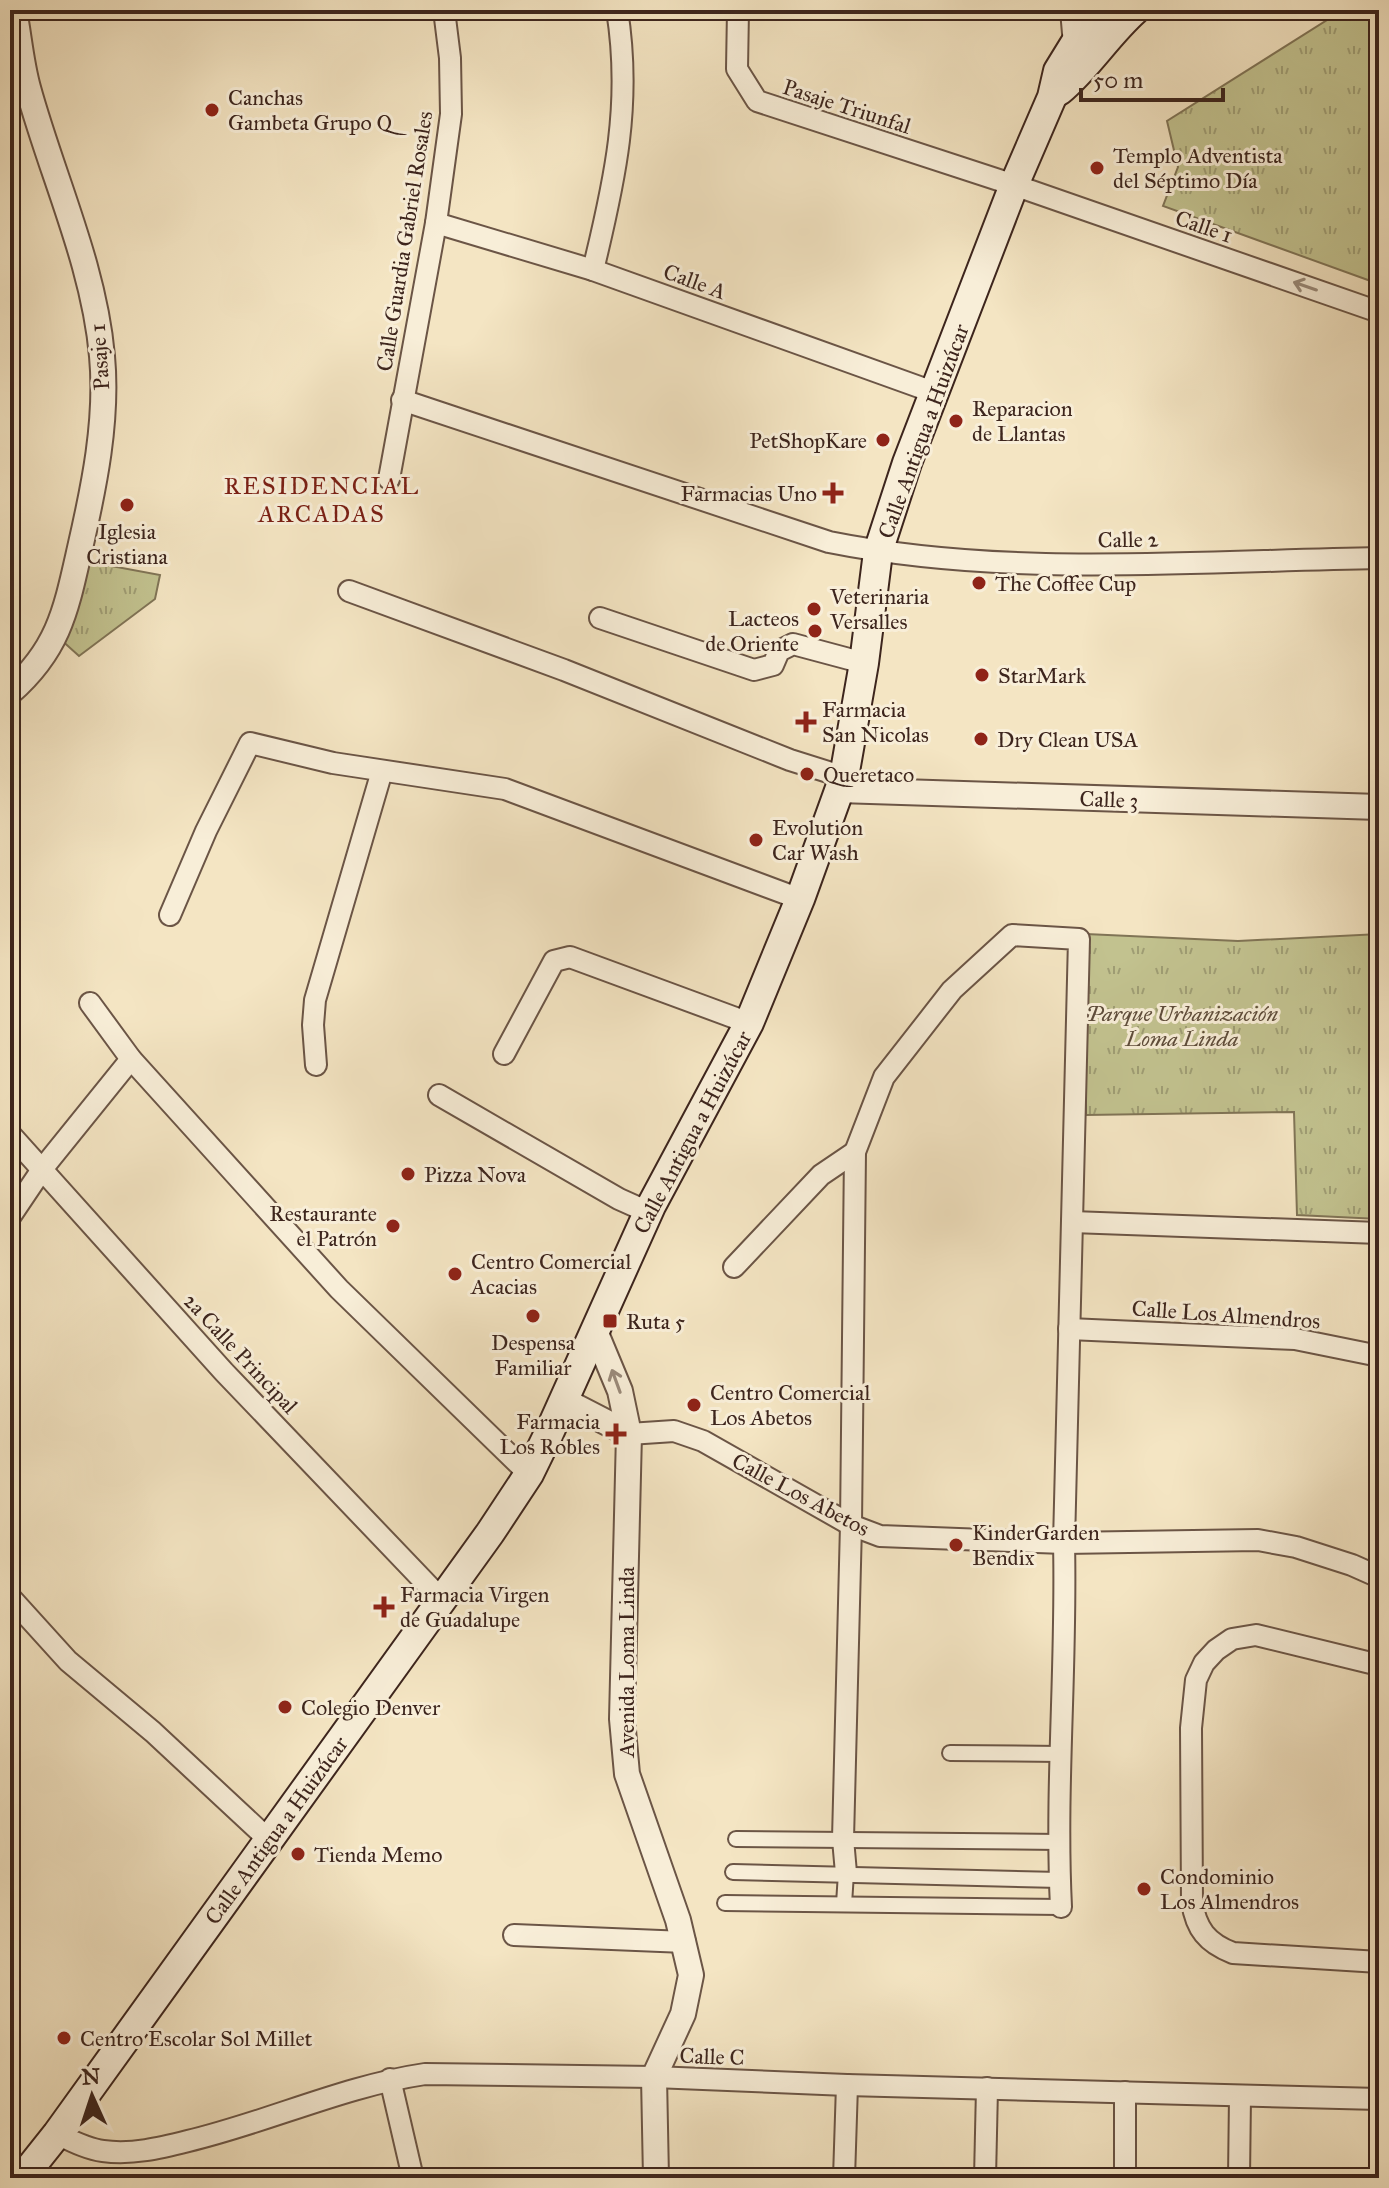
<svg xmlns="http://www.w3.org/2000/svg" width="1389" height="2188" viewBox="0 0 1389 2188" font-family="'IM FELL Great Primer',serif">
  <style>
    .park { fill: url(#park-tufts); stroke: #807456; stroke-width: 2 }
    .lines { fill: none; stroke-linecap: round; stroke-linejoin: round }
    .pedestrian-casing { stroke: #6b5546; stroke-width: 18 }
    .minor-casing { stroke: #6b5546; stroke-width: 24 }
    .tertiary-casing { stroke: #6b5546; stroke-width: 28 }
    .secondary-casing { stroke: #3d251d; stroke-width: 32 }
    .pedestrian { stroke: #f8eed8; stroke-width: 14 }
    .minor { stroke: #f8eed8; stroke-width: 20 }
    .tertiary { stroke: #f8eed8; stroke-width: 24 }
    .secondary { stroke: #f8eed8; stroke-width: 28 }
    .oneway { stroke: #9a8a7a }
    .poi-dot { fill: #8f2418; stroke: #f8eed8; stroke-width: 3 }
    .labels { text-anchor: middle; stroke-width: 6; stroke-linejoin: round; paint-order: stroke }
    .poi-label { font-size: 22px; fill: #3d251d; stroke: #f8eed8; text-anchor: start }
    .street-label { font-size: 22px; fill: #3d251d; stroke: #f8eed8 }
    .park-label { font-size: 22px; font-style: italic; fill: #5e4c3a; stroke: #f8eed8 }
    .neighbourhood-label { font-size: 24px; letter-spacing: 2px; fill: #7a1f14; stroke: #f8eed8 }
  </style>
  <defs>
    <pattern id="park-tufts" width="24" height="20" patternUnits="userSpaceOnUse" patternTransform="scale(2)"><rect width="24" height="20" fill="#c2c28f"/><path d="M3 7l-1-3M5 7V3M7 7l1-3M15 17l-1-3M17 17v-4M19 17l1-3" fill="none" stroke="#9f9d74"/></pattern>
  </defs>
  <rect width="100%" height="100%" fill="#f4e5c3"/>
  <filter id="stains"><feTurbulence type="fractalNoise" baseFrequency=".0025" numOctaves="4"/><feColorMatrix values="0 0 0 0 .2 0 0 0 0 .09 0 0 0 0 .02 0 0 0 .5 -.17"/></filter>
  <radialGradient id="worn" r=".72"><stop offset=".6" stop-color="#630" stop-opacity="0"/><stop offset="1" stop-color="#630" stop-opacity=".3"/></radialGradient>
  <!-- park -->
  <g class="park">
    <polygon points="1343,10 1361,10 1379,27 1379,284 1163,206 1178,167 1167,121"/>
    <polygon points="90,562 160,575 155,599 79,656 58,637 74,608"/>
    <polygon points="1086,934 1238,941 1379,934 1379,1219 1297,1215 1294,1112 1086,1115"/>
  </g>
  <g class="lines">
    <defs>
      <g id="pedestrian">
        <polyline points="950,1753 1061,1754"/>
        <polyline points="736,1839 1060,1842"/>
        <polyline points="733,1872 1060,1880"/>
        <polyline points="725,1903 1061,1907"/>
        <polyline points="844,1904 846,1873"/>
      </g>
      <g id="minor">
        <polyline points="738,10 737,69 757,101 1014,185 1379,312"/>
        <polyline points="1071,10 1074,45"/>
        <polyline points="436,223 593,270 936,393"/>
        <path d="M593 270C615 180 632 103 617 10"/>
        <path d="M402 400 829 542C1009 578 1196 561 1379 558"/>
        <polyline points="389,479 436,223 451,114 450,58 444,10"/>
        <polyline points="349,591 564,670 790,760 844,777"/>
        <polyline points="600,618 754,670 773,665 779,651 793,644 864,663"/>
        <polyline points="170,915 206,831 250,743 333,763 505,789 800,899"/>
        <polyline points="90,1003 131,1059 339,1289 529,1474"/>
        <polyline points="504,1054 554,961 570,957 749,1023"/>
        <polyline points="316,1065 313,1025 315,1000 382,771"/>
        <polyline points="439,1095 619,1199 648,1212"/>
        <polyline points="10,1134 224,1372 442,1600"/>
        <polyline points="10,1217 43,1168 131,1059"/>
        <polyline points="1072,1222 1379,1233"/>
        <polyline points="734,1267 821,1175 855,1152"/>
        <polyline points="1069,1329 1295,1339 1379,1356"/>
        <polyline points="629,1434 674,1431 703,1441 851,1525 880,1536 1064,1543 1258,1540 1296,1547 1352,1565 1379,1577"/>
        <polyline points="10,1597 68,1661 153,1732 269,1840"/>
        <path d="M1379 1665 1256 1635 1232 1639 1216 1650 1204 1663 1196 1680 1191 1728 1192 1902C1196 1929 1207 1943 1233 1953L1379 1962"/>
        <path d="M846 1873 843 1839 851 1525 855 1152 884 1077 952 990 1012 935 1079 939 1064 1543C1067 1665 1055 1786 1061 1907"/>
        <polyline points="514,1935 685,1942"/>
        <polyline points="390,2079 413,2178"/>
        <polyline points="1125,2092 1125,2178"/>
        <path d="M57 2134C72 2141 87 2149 103 2151 132 2155 160 2148 188 2141 268 2122 344 2086 425 2074L654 2077 847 2085 1379 2099"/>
        <polyline points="844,2178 847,2085"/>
        <polyline points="985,2178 987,2088"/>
        <polyline points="1239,2178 1240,2096"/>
      </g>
      <g id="tertiary">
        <path d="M10 692C59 649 66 610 80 548 94 487 108 420 102 356 94 264 52 176 28 88 21 63 19 36 14 10"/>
        <polyline points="839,790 1379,807"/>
        <polyline points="595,1331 620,1391 629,1434 622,1719 627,1774 678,1920 691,1975 683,2014 654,2077 656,2178"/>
        <polyline points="565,1401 629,1434"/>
      </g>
      <g id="secondary">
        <path d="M1059 91C1088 67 1107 35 1135 10"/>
        <polyline points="22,2178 57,2134 490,1533 529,1474 549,1433 651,1206 749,1023 800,899 844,777 864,663 878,552 907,463 1014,185 1052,97 1058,71 1074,45 1107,10"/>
      </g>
    </defs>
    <!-- pedestrian casing -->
    <use href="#pedestrian" class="pedestrian-casing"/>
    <!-- minor casing -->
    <use href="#minor" class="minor-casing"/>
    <!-- tertiary casing -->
    <use href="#tertiary" class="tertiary-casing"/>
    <!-- secondary casing -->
    <use href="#secondary" class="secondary-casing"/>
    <!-- pedestrian -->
    <use href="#pedestrian" class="pedestrian"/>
    <!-- minor -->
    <use href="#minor" class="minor"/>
    <!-- tertiary -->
    <use href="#tertiary" class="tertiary"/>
    <!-- secondary -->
    <use href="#secondary" class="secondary"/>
  </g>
  <!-- one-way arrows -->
  <defs><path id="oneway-shaft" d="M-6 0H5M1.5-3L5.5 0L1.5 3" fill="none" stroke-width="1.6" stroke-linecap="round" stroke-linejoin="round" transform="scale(2)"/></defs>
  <g class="oneway">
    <use href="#oneway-shaft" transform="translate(1305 286) rotate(-161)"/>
    <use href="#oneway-shaft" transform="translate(616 1381) rotate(-110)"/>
  </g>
  <!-- markers -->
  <g class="poi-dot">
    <circle cx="212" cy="110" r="8"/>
    <circle cx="1097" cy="168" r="8"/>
    <circle cx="956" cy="421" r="8"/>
    <circle cx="883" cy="440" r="8"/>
    <path d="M829 481h8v8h8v8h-8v8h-8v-8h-8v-8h8z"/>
    <circle cx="127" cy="505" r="8"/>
    <circle cx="979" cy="583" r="8"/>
    <circle cx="814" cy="609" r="8"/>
    <circle cx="815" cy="631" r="8"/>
    <circle cx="982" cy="675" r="8"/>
    <path d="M802 710h8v8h8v8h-8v8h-8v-8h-8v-8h8z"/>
    <circle cx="981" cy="739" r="8"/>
    <circle cx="807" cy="774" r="8"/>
    <circle cx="756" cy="840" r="8"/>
    <circle cx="408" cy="1174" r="8"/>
    <circle cx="393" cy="1226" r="8"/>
    <circle cx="455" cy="1274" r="8"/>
    <circle cx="533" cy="1316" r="8"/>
    <rect x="602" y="1313" width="16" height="16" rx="4"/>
    <circle cx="694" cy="1405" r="8"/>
    <path d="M612 1422h8v8h8v8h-8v8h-8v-8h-8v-8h8z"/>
    <circle cx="956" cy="1545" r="8"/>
    <path d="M380 1595h8v8h8v8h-8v8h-8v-8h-8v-8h8z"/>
    <circle cx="285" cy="1707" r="8"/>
    <circle cx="298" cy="1854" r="8"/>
    <circle cx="1144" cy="1889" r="8"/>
    <circle cx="64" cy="2038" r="8"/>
  </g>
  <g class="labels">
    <!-- poi labels -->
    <g class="poi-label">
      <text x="228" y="105">Canchas<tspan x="228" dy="25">Gambeta Grupo Q</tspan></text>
      <text x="1113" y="163">Templo Adventista<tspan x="1113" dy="25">del Séptimo Día</tspan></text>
      <text x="972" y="416">Reparacion<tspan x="972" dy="25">de Llantas</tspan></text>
      <text x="867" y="448" text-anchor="end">PetShopKare</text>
      <text x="817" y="501" text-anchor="end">Farmacias Uno</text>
      <text x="127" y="539" text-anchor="middle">Iglesia<tspan x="127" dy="25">Cristiana</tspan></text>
      <text x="995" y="591">The Coffee Cup</text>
      <text x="830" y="604">Veterinaria<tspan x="830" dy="25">Versalles</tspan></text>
      <text x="799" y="626" text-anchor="end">Lacteos<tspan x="799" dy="25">de Oriente</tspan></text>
      <text x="998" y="683">StarMark</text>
      <text x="822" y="717">Farmacia<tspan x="822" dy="25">San Nicolas</tspan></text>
      <text x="997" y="747">Dry Clean USA</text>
      <text x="823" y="782">Queretaco</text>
      <text x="772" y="835">Evolution<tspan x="772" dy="25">Car Wash</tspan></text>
      <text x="424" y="1182">Pizza Nova</text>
      <text x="377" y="1221" text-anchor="end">Restaurante<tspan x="377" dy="25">el Patrón</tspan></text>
      <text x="471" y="1269">Centro Comercial<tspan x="471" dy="25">Acacias</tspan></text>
      <text x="626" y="1329">Ruta 5</text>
      <text x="533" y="1350" text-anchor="middle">Despensa<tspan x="533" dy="25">Familiar</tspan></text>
      <text x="710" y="1400">Centro Comercial<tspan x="710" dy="25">Los Abetos</tspan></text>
      <text x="600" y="1429" text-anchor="end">Farmacia<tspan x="600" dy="25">Los Robles</tspan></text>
      <text x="972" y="1540">KinderGarden<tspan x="972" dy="25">Bendix</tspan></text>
      <text x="400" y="1602">Farmacia Virgen<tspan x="400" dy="25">de Guadalupe</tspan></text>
      <text x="301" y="1715">Colegio Denver</text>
      <text x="314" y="1862">Tienda Memo</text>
      <text x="1160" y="1884">Condominio<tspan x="1160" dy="25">Los Almendros</tspan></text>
      <text x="80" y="2046">Centro Escolar Sol Millet</text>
    </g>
    <!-- street labels -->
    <g class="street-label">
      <text transform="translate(847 106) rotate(18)" y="8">Pasaje Triunfal</text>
      <text transform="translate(1204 226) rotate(19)" y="8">Calle 1</text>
      <text transform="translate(404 241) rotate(-81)" y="8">Calle Guardia Gabriel Rosales</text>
      <text transform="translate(695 281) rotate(20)" y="8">Calle A</text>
      <text transform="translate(99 357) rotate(-94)" y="8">Pasaje 1</text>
      <text transform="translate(923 431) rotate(-70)" y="8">Calle Antigua a Huizúcar</text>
      <text transform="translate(1128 539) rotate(-1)" y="8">Calle 2</text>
      <text transform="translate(1109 799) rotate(2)" y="8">Calle 3</text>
      <text transform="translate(692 1132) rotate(-62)" y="8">Calle Antigua a Huizúcar</text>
      <text transform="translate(1226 1314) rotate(4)" y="8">Calle Los Almendros</text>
      <text transform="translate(241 1353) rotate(47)" y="8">2a Calle Principal</text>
      <text transform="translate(801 1494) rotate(28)" y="8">Calle Los Abetos</text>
      <text transform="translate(626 1662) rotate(-90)" y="8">Avenida Loma Linda</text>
      <text transform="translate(276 1830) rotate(-54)" y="8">Calle Antigua a Huizúcar</text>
      <text transform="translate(712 2056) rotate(2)" y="8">Calle C</text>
    </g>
    <!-- park labels -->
    <g class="park-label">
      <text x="1182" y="1021">Parque Urbanización<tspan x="1182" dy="25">Loma Linda</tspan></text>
    </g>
    <!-- neighbourhood labels -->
    <g class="neighbourhood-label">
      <text x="322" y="494">RESIDENCIAL<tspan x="322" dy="28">ARCADAS</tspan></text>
    </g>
  </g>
  <!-- margin -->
  <rect width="1389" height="2188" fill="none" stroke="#f4e5c3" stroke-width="40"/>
  <rect x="12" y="12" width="1365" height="2164" fill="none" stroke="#3d251d" stroke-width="4"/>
  <rect x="20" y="20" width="1349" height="2148" fill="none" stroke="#3d251d" stroke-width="2"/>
  <!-- north arrow -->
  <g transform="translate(92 2096) rotate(357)" stroke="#f8eed8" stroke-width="6" paint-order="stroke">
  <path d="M0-6L14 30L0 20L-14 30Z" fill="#3d251d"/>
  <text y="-12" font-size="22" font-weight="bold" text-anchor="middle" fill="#3d251d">N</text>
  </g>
  <!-- scale -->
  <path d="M1081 88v12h142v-12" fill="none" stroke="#3d251d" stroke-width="4"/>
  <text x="1093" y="88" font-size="24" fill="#3d251d" stroke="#f8eed8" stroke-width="6" paint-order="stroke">50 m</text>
  <rect width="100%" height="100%" filter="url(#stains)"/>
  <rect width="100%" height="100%" fill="url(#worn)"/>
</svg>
